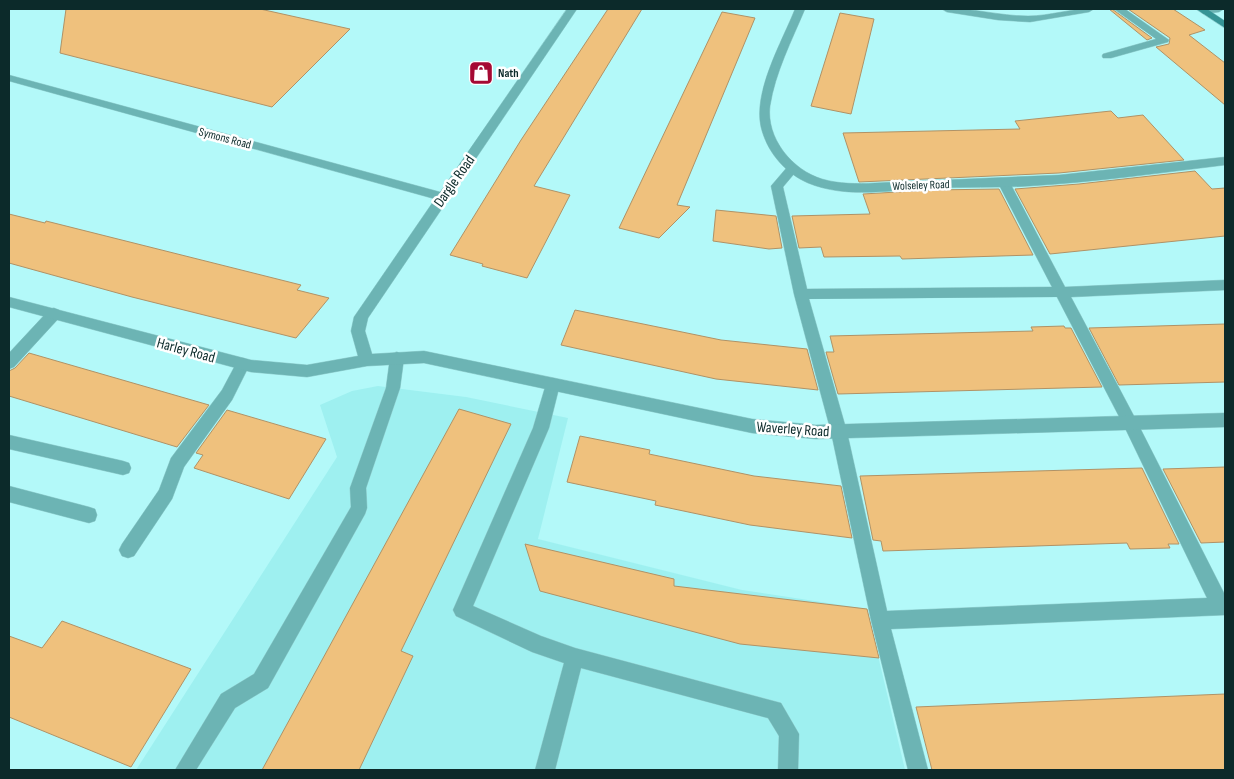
<svg xmlns="http://www.w3.org/2000/svg" width="1234" height="779" viewBox="0 0 1234 779" font-family="'Sofia Sans Condensed',sans-serif">
  <style>
    .built { fill: #9ef0f0 }
    .building { fill: #efc17d; stroke: #b09266 }
    .lines { fill: none; stroke-linecap: round; stroke-linejoin: round }
    .service-casing { stroke: #95d4d4; stroke-width: 1 }
    .minor-casing { stroke: #95d4d4; stroke-width: 1 }
    .secondary-casing { stroke: #95d4d4; stroke-width: 1 }
    .service { fill: #6cb4b4; fill-rule: evenodd }
    .minor { fill: #6cb4b4; fill-rule: evenodd }
    .secondary { fill: #359495; fill-rule: evenodd }
    .labels { text-anchor: middle; stroke-width: 5; stroke-linejoin: round; paint-order: stroke }
    .far-poi-label { font-size: 12px; font-weight: bold; fill: #0c2a2a; stroke: #fff; text-anchor: start }
    .far-street-label { font-size: 12px; fill: #0c2a2a; stroke: #fff }
    .street-label { font-size: 15px; fill: #0c2a2a; stroke: #fff }
  </style>
  <rect width="100%" height="100%" fill="#b3f9f9"/>
  <!-- built -->
  <polygon class="built" points="378,386 466,397 568,418 538,539 742,590 867,609 905,770 136,770 337,457 320,405 352,391"/>
  <!-- building -->
  <g class="building">
    <polygon points="66,9 260,9 350,29 272,107 60,53"/>
    <polygon points="608,9 642,9 534,186 570,195 527,278 482,266 483,264 450,255 521,140"/>
    <polygon points="1109,9 1112,9 1152,38 1147,40"/>
    <polygon points="1128,9 1173,9 1205,30 1189,35 1225,63 1225,105 1156,47 1169,44 1170,38"/>
    <polygon points="722,12 755,18 677,205 690,207 659,238 619,228"/>
    <polygon points="840,13 874,19 851,114 811,106"/>
    <polygon points="1111,111 1118,118 1143,115 1184,160 1059,173 859,182 843,133 1020,129 1015,121"/>
    <polygon points="1195,171 1212,189 1225,188 1225,236 1050,254 1015,189 1079,184"/>
    <polygon points="999,189 1033,255 902,259 900,256 824,257 821,247 799,248 792,216 870,214 863,194 932,190"/>
    <polygon points="716,210 776,216 782,248 769,249 713,241"/>
    <polygon points="9,214 45,223 46,221 301,285 297,290 329,298 296,338 132,297 9,263"/>
    <polygon points="575,310 721,340 807,349 818,390 716,379 561,345"/>
    <polygon points="1225,324 1225,382 1119,385 1089,328"/>
    <polygon points="1064,326 1065,328 1071,328 1102,387 838,394 826,352 834,352 830,336 1033,331 1031,327"/>
    <polygon points="29,353 209,405 177,447 9,396 9,371 15,368"/>
    <polygon points="459,409 511,424 401,651 413,656 359,770 262,770"/>
    <polygon points="227,410 326,439 289,499 194,468 203,455 196,453"/>
    <polygon points="580,436 650,450 649,454 754,476 841,486 852,538 750,525 655,505 656,501 567,482"/>
    <polygon points="1225,467 1225,542 1201,543 1163,469"/>
    <polygon points="1142,468 1179,544 1168,544 1170,548 1130,549 1127,543 883,551 881,541 873,540 860,476"/>
    <polygon points="525,544 674,579 674,586 867,609 879,658 740,644 540,591"/>
    <polygon points="62,621 191,669 131,767 9,717 9,636 42,648"/>
    <polygon points="1225,694 1225,770 932,770 916,707"/>
  </g>
  <g class="lines">
    <defs>
      <g id="service">
        <polygon points="1114,9 1125,9 1169,40 1168,42 1111,58 1103,58 1102,56 1103,54 1156,39"/>
        <polygon points="1206,9 1224,9 1219,12 1203,14 1201,12"/>
        <path d="M793 164 799 168 783 187 807 289 1052 287 998 183 1004 179 1010 183 1065 287 1225 280V290L1071 297 1135 418 1225 595V615L891 629 928 770H908L871 620 831 432 794 294 771 186 789 165ZM1057 297 1125 428 1207 598 887 611 847 432 809 299Z"/>
        <polygon points="54,308 59,310 61,314 59,318 14,367 9,369 9,353 49,310"/>
        <polygon points="397,352 402,354 404,358 400,388 366,488 367,508 365,514 268,688 235,708 196,770 175,770 221,694 254,674 351,507 350,488 386,388 390,358 392,354"/>
        <polygon points="243,358 248,360 250,364 232,400 184,467 172,499 134,556 128,558 122,556 119,550 122,544 159,490 171,458 222,390 238,360"/>
        <polygon points="553,378 558,380 560,384 549,428 473,606 541,636 575,648 781,703 799,734 798,770 778,770 779,736 768,718 581,668 555,770 535,770 564,663 532,652 456,616 453,610 533,428 546,384 548,380"/>
        <polygon points="9,435 123,461 129,463 131,468 129,473 123,475 9,449"/>
      </g>
      <g id="minor">
        <polygon points="567,9 577,9 368,318 365,331 372,354 424,351 752,419 816,425 1225,413 1225,427 816,439 752,433 424,363 367,366 307,377 251,372 9,307 9,297 251,360 307,365 358,356 351,331 354,317 435,199 9,81 9,75 440,192"/>
        <path d="M795 9H805C792 40 775 73 770 106 766 138 792 170 822 179 839 184 857 184 875 183L1059 175 1225 157V165C1160 173 1095 182 1030 186 997 188 964 187 932 188 891 190 847 199 808 183 785 173 767 152 761 127 753 91 782 42 795 9Z"/>
        <path d="M942 9C971 7 999 16 1028 16 1050 16 1071 8 1094 9L1089 12 1030 22 998 20 947 12Z"/>
        <polygon points="9,486 89,507 95,509 97,515 95,521 89,523 9,502"/>
      </g>
      <polygon id="secondary" points="1196,9 1207,9 1225,21 1225,28"/>
    </defs>
    <!-- service casing -->
    <use href="#service" class="service-casing"/>
    <!-- minor casing -->
    <use href="#minor" class="minor-casing"/>
    <!-- secondary casing -->
    <use href="#secondary" class="secondary-casing"/>
    <!-- service -->
    <use href="#service" class="service"/>
    <!-- minor -->
    <use href="#minor" class="minor"/>
    <!-- secondary -->
    <use href="#secondary" class="secondary"/>
  </g>
  <!-- icons -->
  <defs>
    <symbol id="shop-square" viewBox="-11 -11 22 22"><rect x="-9" y="-9" width="18" height="18" rx="4" fill="#a50933" stroke="#fff"/><path d="M-5-2.5h2.3a2.7 3.5 0 0 1 5.4 0H5L5.5 6h-11ZM-1.5-2.5h3a1.5 2.3 0 0 0-3 0Z" fill="#fff"/></symbol>
  </defs>
  <g fill-rule="evenodd">
    <use href="#shop-square" x="467" y="59" width="28" height="28"/>
  </g>
  <g class="labels">
    <!-- far-poi labels -->
    <g class="far-poi-label">
      <text x="498" y="77">Nath</text>
    </g>
    <!-- far-street labels -->
    <g class="far-street-label">
      <text transform="translate(225 138) rotate(15)" y="4">Symons Road</text>
      <text transform="translate(921 185) rotate(-2)" y="4">Wolseley Road</text>
    </g>
    <!-- street labels -->
    <g class="street-label">
      <text transform="translate(454 181) rotate(-55)" y="5">Dargle Road</text>
      <text transform="translate(186 350) rotate(15)" y="5">Harley Road</text>
      <text transform="translate(793 429) rotate(4)" y="5">Waverley Road</text>
    </g>
  </g>
  <!-- border -->
  <rect width="1234" height="779" fill="none" stroke="#0c2a2a" stroke-width="20"/>
</svg>
